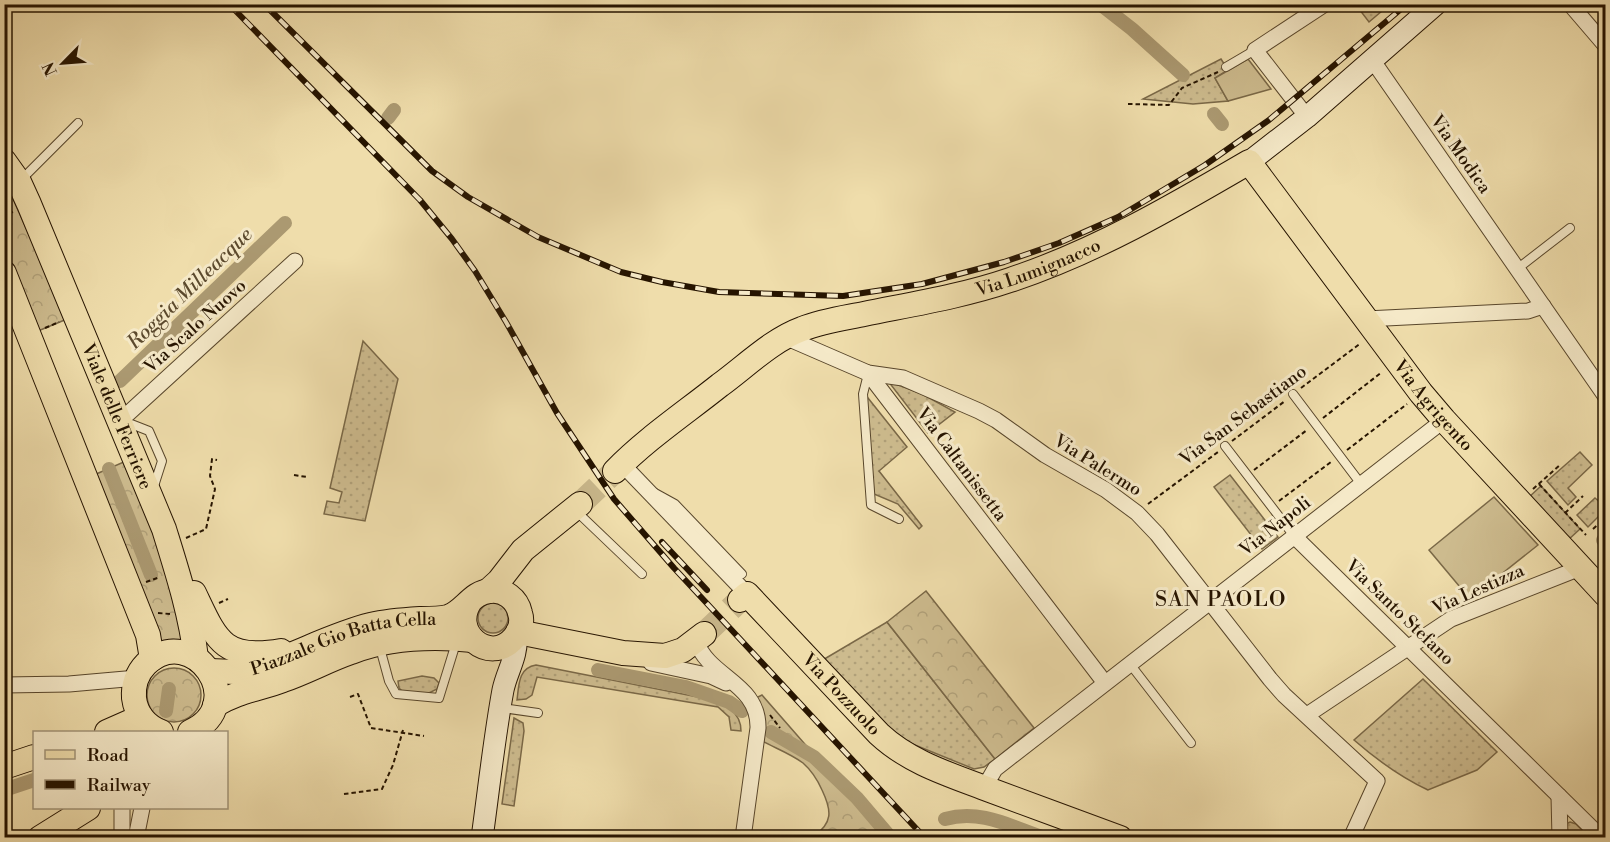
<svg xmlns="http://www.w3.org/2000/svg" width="1610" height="842" viewBox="0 0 1610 842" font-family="'Libre Bodoni',serif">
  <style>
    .grass { fill: url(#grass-dots); stroke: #7a6847; stroke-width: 1.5 }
    .forest { fill: url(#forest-crowns); stroke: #7a6847; stroke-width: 1.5 }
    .garden { fill: #cdbb8e; stroke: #7a6847; stroke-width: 1.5 }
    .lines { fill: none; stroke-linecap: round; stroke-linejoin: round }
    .canal { stroke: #ab9971; stroke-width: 14 }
    .primary-tunnel { stroke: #c7b589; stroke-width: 24; stroke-dasharray: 24 12; stroke-linecap: butt }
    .lane-casing { stroke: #58462b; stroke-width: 10 }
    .street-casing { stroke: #58462b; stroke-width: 17 }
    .secondary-casing { stroke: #261400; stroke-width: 23 }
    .primary-casing { stroke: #261400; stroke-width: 26 }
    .path { stroke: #261400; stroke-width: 2; stroke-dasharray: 4.5 3; stroke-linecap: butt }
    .lane { stroke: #f5e9c8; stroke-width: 8 }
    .street { stroke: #f5e9c8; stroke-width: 15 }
    .secondary { stroke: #f5e9c8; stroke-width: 21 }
    .primary { stroke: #efddab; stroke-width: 24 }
    .rail-casing { stroke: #261400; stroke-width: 6 }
    .rail { stroke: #f5e9c8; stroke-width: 4; stroke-dasharray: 11; stroke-linecap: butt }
    .labels { text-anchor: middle; stroke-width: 6; stroke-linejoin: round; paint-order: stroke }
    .street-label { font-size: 18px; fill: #261400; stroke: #f5e9c8 }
    .water-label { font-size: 20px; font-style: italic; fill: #5b492d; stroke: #f5e9c8 }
    .quarter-label { font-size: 21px; letter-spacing: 1.5px; fill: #261400; stroke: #f5e9c8 }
  </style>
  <defs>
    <pattern id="grass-dots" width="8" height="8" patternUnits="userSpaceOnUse" patternTransform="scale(1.5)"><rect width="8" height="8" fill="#cdbb8e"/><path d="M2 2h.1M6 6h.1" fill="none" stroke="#b0a079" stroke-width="1.8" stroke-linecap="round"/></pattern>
    <pattern id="forest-crowns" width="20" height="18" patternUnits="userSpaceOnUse" patternTransform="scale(1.5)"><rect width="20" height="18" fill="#cdbb8e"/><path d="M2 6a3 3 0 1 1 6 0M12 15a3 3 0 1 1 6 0" fill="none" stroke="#b0a079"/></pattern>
  </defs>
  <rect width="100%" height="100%" fill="#efddab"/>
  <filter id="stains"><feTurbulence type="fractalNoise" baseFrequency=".00333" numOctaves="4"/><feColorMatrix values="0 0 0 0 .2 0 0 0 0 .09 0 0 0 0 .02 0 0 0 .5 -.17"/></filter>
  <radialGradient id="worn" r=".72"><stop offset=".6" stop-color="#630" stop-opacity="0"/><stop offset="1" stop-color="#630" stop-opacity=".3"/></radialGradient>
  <!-- grass -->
  <g class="grass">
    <polygon points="1356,5 1389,5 1369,22"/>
    <polygon points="1221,59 1228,70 1215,78 1228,101 1193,104 1143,99"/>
    <polygon points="363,341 398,379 365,521 324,514 327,501 339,503 342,492 330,488"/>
    <polygon points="888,381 922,394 955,412 928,433"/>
    <polygon points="868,398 907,447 879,471 922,526 919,529 898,504 874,494 866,402"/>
    <polygon points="1580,452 1592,465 1568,488 1576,497 1568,505 1547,481"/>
    <polygon points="1230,475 1278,537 1262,549 1214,487"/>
    <polygon points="1541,486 1580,529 1567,541 1528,498"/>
    <polygon points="1595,498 1601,503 1605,499 1605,510 1588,527 1577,515"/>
    <circle cx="493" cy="618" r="15"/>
    <polygon points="887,622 995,759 984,767 974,769 910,743 889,730 821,661"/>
    <path d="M536 665 708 699C725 705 741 711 741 731L731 730 729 717 718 707 537 677 532 695 526 699 517 700C519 685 518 668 536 665Z"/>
    <polygon points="422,676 434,678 439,683 437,689 429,693 403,692 399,688 398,681"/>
    <path d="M1423 679 1497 752 1477 770 1428 790C1400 777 1377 760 1354 740Z"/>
    <polygon points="514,718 523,723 524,731 514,806 502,804"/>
    <polygon points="1570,822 1576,824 1589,837 1565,838 1566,824"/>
  </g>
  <!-- forest -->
  <g class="forest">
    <polygon points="4,179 67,319 38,331 5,247"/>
    <polygon points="126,461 153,530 187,642 159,644 94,475"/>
    <polygon points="926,591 1034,728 995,759 887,622"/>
    <circle cx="174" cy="695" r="27"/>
    <path d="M762 695 817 758 828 773 889 837H813C833 823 832 811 822 790 818 781 811 770 803 763 791 754 775 748 762 741L756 698Z"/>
  </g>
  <!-- garden -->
  <g class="garden">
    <polygon points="1248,59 1271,89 1228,101 1215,78"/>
    <polygon points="1494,497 1538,545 1470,599 1429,550"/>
  </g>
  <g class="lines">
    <!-- canal -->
    <g class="canal">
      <polyline points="1100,4 1132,29 1183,75"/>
      <polyline points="1214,114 1222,124"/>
      <polyline points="388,118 394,110"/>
      <polyline points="120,381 285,223"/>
      <polyline points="109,469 151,575"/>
      <polyline points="1603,540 1606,538"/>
      <polyline points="598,670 686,687 729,702 742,711"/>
      <polyline points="166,711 169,689"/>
      <polyline points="771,732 814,757 857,798 891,838"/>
      <polyline points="4,790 34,780"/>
      <path d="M945 819C982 809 1011 827 1045 838"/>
    </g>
    <!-- primary-tunnel -->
    <g class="primary-tunnel">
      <polyline points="580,504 615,471"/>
      <polyline points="704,634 740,600"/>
    </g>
    <defs>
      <g id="lane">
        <polyline points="1226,67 1255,50"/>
        <polyline points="20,181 78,123"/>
        <polyline points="1517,269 1570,228"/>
        <polyline points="868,374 863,394 871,505 899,519"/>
        <polyline points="1293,394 1361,484"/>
        <polyline points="126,422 149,431 162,461 154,486"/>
        <polyline points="1225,446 1294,536"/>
        <polyline points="655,493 675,504 742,574"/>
        <polyline points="575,510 642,574"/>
        <polyline points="380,648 389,681 396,694 439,698 456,643"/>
        <polyline points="1130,664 1191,743"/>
        <polyline points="502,708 538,713"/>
      </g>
      <g id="street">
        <polyline points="1570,4 1606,46"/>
        <polyline points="1373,61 1606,397"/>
        <polyline points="1307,117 1255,50 1325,4"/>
        <polyline points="1366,319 1528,311 1543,306"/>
        <polyline points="785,337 868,373 903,378 979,411 996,420 1045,455 1106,490 1137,513 1157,534 1270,679 1284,695 1377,781 1351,838"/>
        <polyline points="868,373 1105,683"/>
        <polyline points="120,421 295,261"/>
        <polyline points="622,464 747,594"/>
        <polyline points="1294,536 1602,838"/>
        <path d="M696 641C709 678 759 683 758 728L743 838"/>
        <polyline points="651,663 711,676 726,683"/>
        <polyline points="4,685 69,684 137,678"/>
        <polyline points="1307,715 1451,619 1580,568"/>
        <polyline points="984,788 995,769 1444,420"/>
        <polyline points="1559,796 1560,838"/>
        <polyline points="122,838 122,808"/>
        <polyline points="136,838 142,808"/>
      </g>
      <g id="secondary">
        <polyline points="1249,162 1307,117 1436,4"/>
        <path d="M482 838C489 788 494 739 503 690 507 671 518 656 516 636"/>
      </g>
      <g id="primary">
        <path id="s1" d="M4 161 19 182 29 204 164 529C177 571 191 614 196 658"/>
        <polyline points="4,273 148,635 152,659"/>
        <path id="s2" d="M615 471C646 439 685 413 720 385 746 366 772 340 802 329 822 321 844 318 864 314 913 304 963 296 1010 280 1095 252 1172 207 1249 162L1421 393 1444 420 1606 595"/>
        <polyline points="488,591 499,581 523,550 580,504"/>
        <path d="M194 593C216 639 222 661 281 651"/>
        <path id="s3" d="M740 600 747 594 879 734C910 763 951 775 990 790 1033 806 1077 822 1120 838"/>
        <polyline points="518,632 623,653 665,656 683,650 704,634"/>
        <path id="s4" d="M210 671 235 672 252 669C293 657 330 635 371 625 388 621 405 620 421 619 430 619 440 619 448 617 464 612 472 592 490 591 504 589 517 599 520 613 523 622 520 631 514 638 490 666 448 632 471 600"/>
        <path d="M215 705C238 691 259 689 283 680 306 672 328 660 351 652 390 637 432 636 473 640"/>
        <polyline points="107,732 141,717"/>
        <path d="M161 732C146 726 136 714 134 698 133 686 137 673 146 664 192 620 252 704 190 732"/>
        <polyline points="4,767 34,757"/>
        <polyline points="40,838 88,808"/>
      </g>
    </defs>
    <!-- lane casing -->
    <use href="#lane" class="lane-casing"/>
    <!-- street casing -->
    <use href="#street" class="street-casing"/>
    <!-- secondary casing -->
    <use href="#secondary" class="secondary-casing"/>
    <!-- primary casing -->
    <use href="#primary" class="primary-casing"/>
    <!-- path -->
    <g class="path">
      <polyline points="1128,104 1169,105 1182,88 1218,72"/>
      <polyline points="4,215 13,212"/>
      <polyline points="45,328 59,322"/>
      <polyline points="1301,388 1361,343"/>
      <polyline points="1323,418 1382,372"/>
      <polyline points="1232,441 1285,401"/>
      <polyline points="1347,450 1407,404"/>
      <polyline points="1254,470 1307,430"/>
      <polyline points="294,475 307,477"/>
      <polyline points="1539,484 1586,535"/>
      <polyline points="1533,489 1560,465"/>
      <polyline points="1279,501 1331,462"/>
      <polyline points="1148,504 1218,452"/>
      <polyline points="1565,513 1583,496"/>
      <polyline points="1593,529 1606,517"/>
      <polyline points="186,538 206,529 215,489 210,476 212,459 217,460"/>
      <polyline points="146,582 160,577"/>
      <polyline points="219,603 228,599"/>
      <polyline points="158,613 170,614"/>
      <polyline points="350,697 358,694 371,728 424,736"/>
      <polyline points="770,715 780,728"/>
      <polyline points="344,794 382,789 393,765 403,730"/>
    </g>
    <!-- lane -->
    <use href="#lane" class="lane"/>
    <!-- street -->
    <use href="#street" class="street"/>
    <!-- secondary -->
    <use href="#secondary" class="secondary"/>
    <!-- primary -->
    <use href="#primary" class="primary"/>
    <defs>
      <g id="rail">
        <polyline points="229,4 420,200 452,239 475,271 506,322 557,413 614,499 674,568 925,838"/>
        <polyline points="264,4 432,171 468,197 538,237 621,272 662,282 719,292 843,296 922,284 1004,262 1059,243 1118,217 1205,165 1269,120 1407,4"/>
        <polyline points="662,542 707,590"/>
      </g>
    </defs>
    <!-- rail casing -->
    <use href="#rail" class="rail-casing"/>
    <!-- rail -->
    <use href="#rail" class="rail"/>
  </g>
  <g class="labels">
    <!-- street labels -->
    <g class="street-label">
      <text transform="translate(1461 154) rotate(55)" y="6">Via Modica</text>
      <text dy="6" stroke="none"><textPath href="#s2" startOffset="480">Via Lumignacco</textPath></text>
      <text transform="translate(195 326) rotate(-42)" y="6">Via Scalo Nuovo</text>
      <text dy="6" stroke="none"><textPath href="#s2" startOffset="1022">Via Agrigento</textPath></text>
      <text transform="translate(1243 415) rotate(-37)" y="6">Via San Sebastiano</text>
      <text dy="6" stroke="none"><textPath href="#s1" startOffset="280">Viale delle Ferriere</textPath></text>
      <text transform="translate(962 464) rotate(53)" y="6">Via Caltanissetta</text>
      <text transform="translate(1098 465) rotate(32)" y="6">Via Palermo</text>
      <text transform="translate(1275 526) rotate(-38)" y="6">Via Napoli</text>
      <text transform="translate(1478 589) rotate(-24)" y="6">Via Lestizza</text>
      <text transform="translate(1400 612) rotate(44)" y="6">Via Santo Stefano</text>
      <text dy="6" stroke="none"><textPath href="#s4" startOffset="138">Piazzale Gio Batta Cella</textPath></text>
      <text dy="6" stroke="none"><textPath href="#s3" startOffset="147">Via Pozzuolo</textPath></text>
    </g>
    <!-- water labels -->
    <g class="water-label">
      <text transform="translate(189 288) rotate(-44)" y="7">Roggia Milleacque</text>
    </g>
    <!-- quarter labels -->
    <g class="quarter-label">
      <text x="1221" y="606">SAN PAOLO</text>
    </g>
  </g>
  <!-- margin -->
  <rect width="1610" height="842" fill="none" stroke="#efddab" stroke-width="24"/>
  <rect x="6" y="6" width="1598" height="830" fill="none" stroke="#261400" stroke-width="3"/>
  <rect x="12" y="12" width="1586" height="818" fill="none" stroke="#261400" stroke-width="1.5"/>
  <!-- legend -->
  <rect x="33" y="731" width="195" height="78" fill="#f5e9c8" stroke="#a29478" stroke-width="1.5"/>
  <rect x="45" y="750" width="30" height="9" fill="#efddab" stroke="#a29478" stroke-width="1.5"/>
  <text x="87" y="761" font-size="18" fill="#261400">Road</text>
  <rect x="45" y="780" width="30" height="9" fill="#261400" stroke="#a29478" stroke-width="1.5"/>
  <text x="87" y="791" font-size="18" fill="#261400">Railway</text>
  <!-- north arrow -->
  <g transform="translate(63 63) rotate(245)" stroke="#f5e9c8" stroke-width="4.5" paint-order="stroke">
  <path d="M0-4.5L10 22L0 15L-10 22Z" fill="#261400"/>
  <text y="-9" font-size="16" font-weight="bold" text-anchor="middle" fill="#261400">N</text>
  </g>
  <rect width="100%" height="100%" filter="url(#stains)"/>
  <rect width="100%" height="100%" fill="url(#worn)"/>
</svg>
